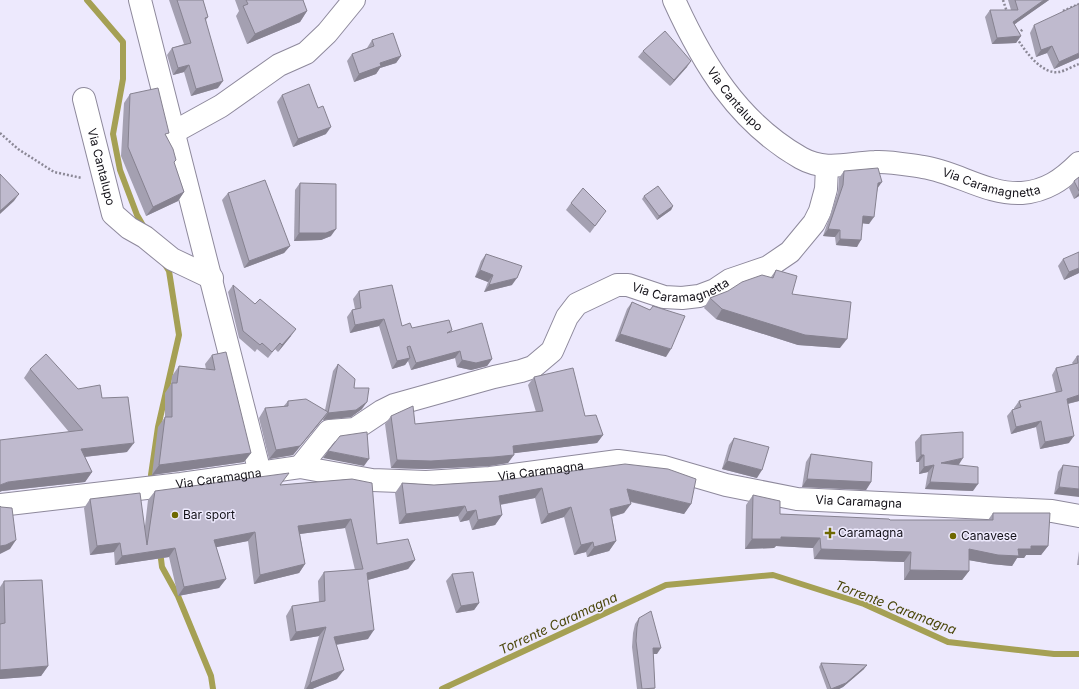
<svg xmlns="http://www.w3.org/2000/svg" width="1079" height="689" viewBox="0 0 1079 689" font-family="Inter,sans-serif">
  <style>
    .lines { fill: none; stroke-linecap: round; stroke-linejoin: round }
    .stream { stroke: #a5a054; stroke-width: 6 }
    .street-casing { stroke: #8e899c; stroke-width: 24 }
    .secondary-casing { stroke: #8e899c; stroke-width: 24 }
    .path { stroke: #8b8896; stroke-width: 2.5; stroke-dasharray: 2 2; stroke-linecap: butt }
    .street { stroke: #fff; stroke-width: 22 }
    .secondary { stroke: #fff; stroke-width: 22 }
    .wall { fill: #a4a0b1 }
    .shaded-wall { fill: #868290 }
    .building { fill: #bfbace; stroke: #868290 }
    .poi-dot { fill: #6e6800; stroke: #ede9fd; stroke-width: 1.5 }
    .labels { text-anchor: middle; stroke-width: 3; stroke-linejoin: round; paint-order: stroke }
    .street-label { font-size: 12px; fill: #131118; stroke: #ede9fd }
    .poi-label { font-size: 12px; fill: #131118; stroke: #ede9fd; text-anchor: start }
    .water-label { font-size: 13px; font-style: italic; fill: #4b470b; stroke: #ede9fd }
  </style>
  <rect width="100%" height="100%" fill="#ede9fd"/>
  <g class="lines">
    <!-- stream -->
    <g class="stream">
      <polyline points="87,0 123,42 123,79 113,134 120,170 137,215 145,229"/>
      <polyline points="153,485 151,475 158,427 179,335 169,271 164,263"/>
      <polyline points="160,551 162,567 178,596 211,676 213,689"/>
      <polyline points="442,689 666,585 773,575 864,604 948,642 1054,654 1079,654"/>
    </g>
    <defs>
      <g id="street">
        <polyline points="140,0 260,473"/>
        <path id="s1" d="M674 0C703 64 738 122 801 158 826 172 848 163 875 162 890 161 908 165 923 167 957 172 987 195 1022 193 1046 191 1062 180 1079 163"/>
        <path id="s2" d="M84 99 113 214 129 228 145 237 172 259 212 278"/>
        <polyline points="174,132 221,106 279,65 306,53 327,33 354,0"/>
        <path id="s3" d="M300 467 329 431 355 429 382 411 394 405 494 377 521 371 533 367 552 351 567 317 577 304 617 285H628L664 297 682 298 699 296 715 290 730 280 768 267 790 252 814 223 820 211 826 189 827 167"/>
      </g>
      <g id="secondary">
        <path id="s4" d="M0 505 181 484 300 467 372 480 426 482 490 478 618 461 664 467 726 485 797 499 1052 511 1079 516"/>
      </g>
    </defs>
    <!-- street casing -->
    <use href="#street" class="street-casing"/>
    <!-- secondary casing -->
    <use href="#secondary" class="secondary-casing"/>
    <!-- path -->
    <g class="path">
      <polyline points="1003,0 1007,12"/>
      <polyline points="1063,11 1079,4"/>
      <polyline points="1018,34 1023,29"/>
      <path d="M1017 38C1024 50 1042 75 1059 72 1065 71 1073 66 1079 64"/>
      <polyline points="0,133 18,149 54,172 82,178"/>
    </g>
    <!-- street -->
    <use href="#street" class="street"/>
    <!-- secondary -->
    <use href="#secondary" class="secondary"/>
  </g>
  <!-- wall -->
  <g class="wall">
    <polygon points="169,0 203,0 208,17 206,20 218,88 191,96 184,72 173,75 167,55 172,48 184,44"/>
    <polygon points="235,0 303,0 307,11 300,22 247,44 236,16 239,11"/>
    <polygon points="1008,0 1049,0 1014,24 1021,36 1016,43 992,44 985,17 990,10 1011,10"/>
    <polygon points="1034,25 1079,58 1054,69 1047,53 1036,57 1030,33"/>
    <polygon points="372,40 401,56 396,63 380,68 376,74 354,82 347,61 352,54 368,48 367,48"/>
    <polygon points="643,51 687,67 670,86 638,57"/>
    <polygon points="130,94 167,137 174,163 184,192 178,201 146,216 121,156 124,103"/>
    <polygon points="282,95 326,134 293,147 277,102"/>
    <polygon points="844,171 878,188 869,224 863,223 857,247 836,245 835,237 823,236 838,192 839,178"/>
    <polygon points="1079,177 1079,196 1074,199 1069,188 1074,181"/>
    <polygon points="300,183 331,236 321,240 294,241 295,190"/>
    <polygon points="228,193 290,246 284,253 244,268 222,200"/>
    <polygon points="644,196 673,206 671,210 657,220 642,199"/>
    <polygon points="571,203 601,218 590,233 566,210"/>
    <polygon points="486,254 512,285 484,292 488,282 475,277 481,261"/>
    <polygon points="1063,259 1079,273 1064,280 1058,266"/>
    <polygon points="776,270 792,294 840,348 798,345 716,319 704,308 710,298 771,277"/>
    <polygon points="233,285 291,336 278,352 275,349 268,358 257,349 255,352 239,338 228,292"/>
    <polygon points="359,291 402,326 412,328 452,330 450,332 492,359 487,366 471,370 457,367 455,358 411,370 408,361 405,365 392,369 379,326 350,333 347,317 352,310 355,309 353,299"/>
    <polygon points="632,302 650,310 666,357 615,341 627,309"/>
    <polygon points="212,355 251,453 244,462 152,475 158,427 165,417 165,393 171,384 172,376 179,366 206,369 205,364"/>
    <polygon points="1077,356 1079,356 1079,401 1068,404 1069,443 1040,449 1036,427 1011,434 1007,416 1012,410 1014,409 1014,408 1019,401 1056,393 1052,375 1056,368 1073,364 1072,363"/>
    <polygon points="338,364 354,388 362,409 351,417 323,420 324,418 293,455 269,459 259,418 265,408 283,407 288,401 325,410 333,371"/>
    <polygon points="30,369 78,389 102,398 127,452 85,457 92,472 85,482 2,491 69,432 24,378"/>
    <polygon points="534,377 585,416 603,435 597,443 514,453 508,463 489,466 426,469 391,468 385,424 391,416 415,424 536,412 528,385"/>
    <polygon points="921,435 959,465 973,491 925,489 928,472 919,474 919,462 916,462 915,442"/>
    <polygon points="734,438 757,478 722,469 729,445"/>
    <polygon points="811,454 871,482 866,490 802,487 806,462"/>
    <polygon points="1063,465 1079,467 1054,494 1058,472"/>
    <polygon points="352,479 377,544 415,560 408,569 368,580 368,639 336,645 337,679 312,689 304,689 319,636 290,641 286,616 292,606 319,602 318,581 324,572 355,570 345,528 300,534 305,564 299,573 254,584 248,541 216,547 226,579 219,588 178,596 169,557 115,565 114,552 90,555 84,508 90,499 145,526 148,500 155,491 281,485"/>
    <polygon points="498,481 691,504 684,514 630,502 624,513 612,517 616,541 609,551 587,557 586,552 574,555 564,517 541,524 535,498 500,505 502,515 495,525 472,530 469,520 460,522 458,516 399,524 395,493 402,483 434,485"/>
    <polygon points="753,495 780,514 890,520 988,520 993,513 1048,546 1041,555 1026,555 1024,558 1017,558 1012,566 991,564 969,560 969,571 962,580 904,580 904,562 814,559 813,548 776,546 774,548 745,549 746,505"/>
    <polygon points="1079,551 1079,565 1077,565"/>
    <polygon points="452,574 479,603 474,610 456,613 446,581"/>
    <polygon points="4,581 48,666 41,676 0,679 0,587"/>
    <polygon points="639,618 657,654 653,654 655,688 654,689 637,689 632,647 633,633 635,624"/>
    <polygon points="821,663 864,669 843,687 839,689 827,689 819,667"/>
  </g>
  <!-- shaded-wall -->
  <g class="shaded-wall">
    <polygon points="1044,0 1049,0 1008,29 1013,22"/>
    <polygon points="307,11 300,22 247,44 255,34"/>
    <polygon points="1021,36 1016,43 992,44 997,38"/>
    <polygon points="1052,46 1047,53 1036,57 1041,50"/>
    <polygon points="1079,53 1079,58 1054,69 1059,62"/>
    <polygon points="401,56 396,63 380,68 376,74 354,82 359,74 380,63"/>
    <polygon points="691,61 687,67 670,86 674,80"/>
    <polygon points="189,65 184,72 173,75 178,68"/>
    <polygon points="223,81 218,88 191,96 196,89"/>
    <polygon points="331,127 326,134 293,147 298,139"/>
    <polygon points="882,182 877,189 878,183"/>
    <polygon points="184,192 178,201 146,216 153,207"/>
    <polygon points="1079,193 1079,196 1074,199"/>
    <polygon points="19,194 14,201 0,214 0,211"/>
    <polygon points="673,206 671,210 657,220 659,216"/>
    <polygon points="863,216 874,217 869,224 858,223"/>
    <polygon points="336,229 331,236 321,240 294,241 299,233"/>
    <polygon points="828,229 840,230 835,237 823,236"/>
    <polygon points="840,239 861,240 857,247 836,245"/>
    <polygon points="290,246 284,253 244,268 249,261"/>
    <polygon points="1079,268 1079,273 1064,280 1069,272"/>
    <polygon points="480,270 493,275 488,282 475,277"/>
    <polygon points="517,278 512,285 484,292 489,285"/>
    <polygon points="722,309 847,339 840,348 798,345 716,319"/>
    <polygon points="384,319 379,326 350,333 355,325"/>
    <polygon points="296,329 291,336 278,352 282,345"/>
    <polygon points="620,334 671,349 666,357 615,341"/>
    <polygon points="460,351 455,358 411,370 416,363"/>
    <polygon points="410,358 405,365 392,369 397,361"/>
    <polygon points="492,359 487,366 471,370 457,367 462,360"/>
    <polygon points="1079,395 1079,401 1062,405 1067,399"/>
    <polygon points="367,402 362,409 351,417 323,420 328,413"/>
    <polygon points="328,412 321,421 293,455 269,459 276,450"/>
    <polygon points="1041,421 1036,427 1011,434 1016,427"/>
    <polygon points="603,435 597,443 508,454 513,446"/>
    <polygon points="1074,436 1069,443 1040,449 1045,442"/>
    <polygon points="134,443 127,452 74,458 81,449"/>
    <polygon points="328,451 369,459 364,466 323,458"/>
    <polygon points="251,453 244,462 152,475 159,465"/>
    <polygon points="514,455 508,463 489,466 426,469 391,468 397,460"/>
    <polygon points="921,455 924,455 919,462 916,462"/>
    <polygon points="963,458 958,466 941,463"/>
    <polygon points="727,461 762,470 757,478 722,469"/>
    <polygon points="934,465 928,472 919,474 924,467"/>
    <polygon points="92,472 85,482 2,491 0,492 0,485 8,482"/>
    <polygon points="807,479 871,482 866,490 802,487"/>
    <polygon points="930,482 978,484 973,491 925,489"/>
    <polygon points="1059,487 1079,489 1079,497 1054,494"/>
    <polygon points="542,488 535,498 492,506 499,496"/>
    <polygon points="627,489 691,504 684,514 620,499"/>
    <polygon points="631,504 624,513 603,519 610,509"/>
    <polygon points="465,506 458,516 399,524 406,514"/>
    <polygon points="571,507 564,517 541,524 548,514"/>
    <polygon points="476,510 469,520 460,522 467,512"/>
    <polygon points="502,515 495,525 472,530 478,520"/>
    <polygon points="351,519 345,528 292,535 298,526"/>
    <polygon points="255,532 248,541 207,549 214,540"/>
    <polygon points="781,537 820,538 813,548 776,546 774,548 745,549 752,539"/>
    <polygon points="16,540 10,549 0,554 0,546"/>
    <polygon points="616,541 609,551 587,557 594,547"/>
    <polygon points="593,542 586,552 574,555 581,545"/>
    <polygon points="120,543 114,552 90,555 97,546"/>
    <polygon points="1031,546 1048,546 1041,555 1026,555 1024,558 1017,558 1012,566 991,564 962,559 969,549 1018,549"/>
    <polygon points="175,548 169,557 115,565 122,556"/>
    <polygon points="821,549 911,552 904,562 814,559"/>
    <polygon points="415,560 408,569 360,582 367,573"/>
    <polygon points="305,564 299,573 254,584 260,575"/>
    <polygon points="910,570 969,571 962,580 904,580"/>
    <polygon points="226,579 219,588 178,596 184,587"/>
    <polygon points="479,603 474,610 456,613 461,606"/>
    <polygon points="326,627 319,636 290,641 296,632"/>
    <polygon points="374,630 368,639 328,646 334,637"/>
    <polygon points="653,648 661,648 657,654 649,654"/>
    <polygon points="867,665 864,669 843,687 839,689 832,689"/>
    <polygon points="48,666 41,676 0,679 0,670"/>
    <polygon points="344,670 337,679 312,689 306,689 310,683"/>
  </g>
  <!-- building -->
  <g class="building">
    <polygon points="177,0 203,0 208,17 205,18 223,81 196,89 189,65 178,68 172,48 191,43"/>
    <polygon points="246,0 303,0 307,11 255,34 243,6 248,4"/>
    <polygon points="1015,0 1044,0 1013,22 1021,36 997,38 990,10 1018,10"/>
    <polygon points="1079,4 1079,53 1059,62 1052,46 1041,50 1034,25"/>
    <polygon points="665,31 691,61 674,80 643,51"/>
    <polygon points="393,33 401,56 380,63 381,66 359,74 352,54 374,46 372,40"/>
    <polygon points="309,84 318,108 323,106 331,127 298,139 282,95"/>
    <polygon points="158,88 169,133 165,134 173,149 176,160 174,162 184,192 153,207 128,147 130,94"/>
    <polygon points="878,168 882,182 878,183 874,217 863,216 861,240 840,239 840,230 828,229 843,185 844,171"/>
    <polygon points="0,174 19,194 0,211"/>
    <polygon points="1079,177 1079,191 1074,181"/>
    <polygon points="265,180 290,246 249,261 228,193"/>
    <polygon points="300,183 336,184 336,229 326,233 299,233"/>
    <polygon points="658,186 673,206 659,216 644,196"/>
    <polygon points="583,188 606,211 595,226 571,203"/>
    <polygon points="1079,252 1079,268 1069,272 1063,259"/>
    <polygon points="486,254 522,266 517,278 489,285 493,275 480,270"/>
    <polygon points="776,270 797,276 792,294 851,302 847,339 805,335 722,309 710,298 728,291 742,282 762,275 773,278"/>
    <polygon points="233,285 255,304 260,299 296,329 282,345 280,343 272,352 262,343 260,345 243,331"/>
    <polygon points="392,285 402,326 410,323 412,328 449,320 452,330 447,333 482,323 492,359 476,363 462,360 460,351 416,363 410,346 407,347 410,358 397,361 384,319 355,325 352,310 361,308 359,291"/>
    <polygon points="632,302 650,310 653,306 685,316 671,349 620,334"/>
    <polygon points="226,352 251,453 159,465 165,417 172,417 172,383 177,383 179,366 215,370 212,355"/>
    <polygon points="46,354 78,389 100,385 102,398 128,397 134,443 81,449 92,472 8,482 0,485 0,440 83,430 30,369"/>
    <polygon points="1077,356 1079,356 1079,395 1067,399 1074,436 1045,442 1041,421 1016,427 1012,410 1021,407 1019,401 1062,391 1056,368 1078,363"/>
    <polygon points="338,364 355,379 354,388 369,388 367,402 356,410 328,413"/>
    <polygon points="573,368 585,416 596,415 603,435 513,446 514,455 494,457 431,461 397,460 391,416 413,406 415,424 543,411 534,377"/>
    <polygon points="306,399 328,412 300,446 276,450 265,408 288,406 288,401"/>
    <polygon points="367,432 369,459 328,451 340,436"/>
    <polygon points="963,432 963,458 941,463 978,467 978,484 930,482 934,465 924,467 924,455 921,455 921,435"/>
    <polygon points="734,438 769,447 762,470 727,461"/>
    <polygon points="811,454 872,462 871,482 807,479"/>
    <polygon points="625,464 668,469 696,479 691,504 627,489 631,504 610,509 616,541 594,547 593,542 581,545 571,507 548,514 542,488 499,496 502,515 478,520 476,510 467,512 465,506 406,514 402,483 434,485 498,481"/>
    <polygon points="1063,465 1079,467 1079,489 1059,487"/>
    <polygon points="289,473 280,485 352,479 372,483 377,544 408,539 415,560 367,573 374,630 334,637 344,670 310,683 326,627 296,632 292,606 325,601 324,572 363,569 351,519 298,526 305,564 260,575 255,532 214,540 226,579 184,587 175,548 122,556 120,543 97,546 90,499 140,493 147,545 155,491"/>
    <polygon points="753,495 780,501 780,514 889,519 890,520 993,520 993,513 1050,513 1048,546 1031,546 1031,549 1018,549 1019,556 998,555 969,549 969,571 910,570 911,552 821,549 820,538 781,537 781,539 752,539"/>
    <polygon points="0,506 1,507 12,508 16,540 6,545 0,546"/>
    <polygon points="473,572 479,603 461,606 452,574"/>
    <polygon points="42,580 48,666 0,670 0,624 5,623 4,581"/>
    <polygon points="651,611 661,648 653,648 655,688 642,689 636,641 637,627 639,618"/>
    <polygon points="821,663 867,665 846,683 831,689"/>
  </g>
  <!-- markers -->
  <g class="poi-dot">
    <circle cx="175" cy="515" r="4"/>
    <path d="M828 527h4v4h4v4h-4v4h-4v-4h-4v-4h4z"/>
    <circle cx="953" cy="536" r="4"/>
  </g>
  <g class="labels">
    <!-- street labels -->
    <g class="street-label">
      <text dy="4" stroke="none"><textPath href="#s1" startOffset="117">Via Cantalupo</textPath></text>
      <text dy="4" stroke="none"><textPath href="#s2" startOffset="70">Via Cantalupo</textPath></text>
      <text dy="4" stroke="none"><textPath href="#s1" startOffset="401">Via Caramagnetta</textPath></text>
      <text dy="4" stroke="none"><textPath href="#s3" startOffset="451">Via Caramagnetta</textPath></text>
      <text dy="4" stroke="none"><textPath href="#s4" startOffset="545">Via Caramagna</textPath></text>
      <text dy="4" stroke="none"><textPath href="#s4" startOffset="220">Via Caramagna</textPath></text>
      <text dy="4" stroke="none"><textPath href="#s4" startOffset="868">Via Caramagna</textPath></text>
    </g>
    <!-- poi labels -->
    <g class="poi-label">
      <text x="183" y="519">Bar sport</text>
      <text x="838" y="537">Caramagna</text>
      <text x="961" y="540">Canavese</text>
    </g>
    <!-- water labels -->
    <g class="water-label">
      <text transform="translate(896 607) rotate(21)" y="5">Torrente Caramagna</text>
      <text transform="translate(558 623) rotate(-25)" y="5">Torrente Caramagna</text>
    </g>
  </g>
</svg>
